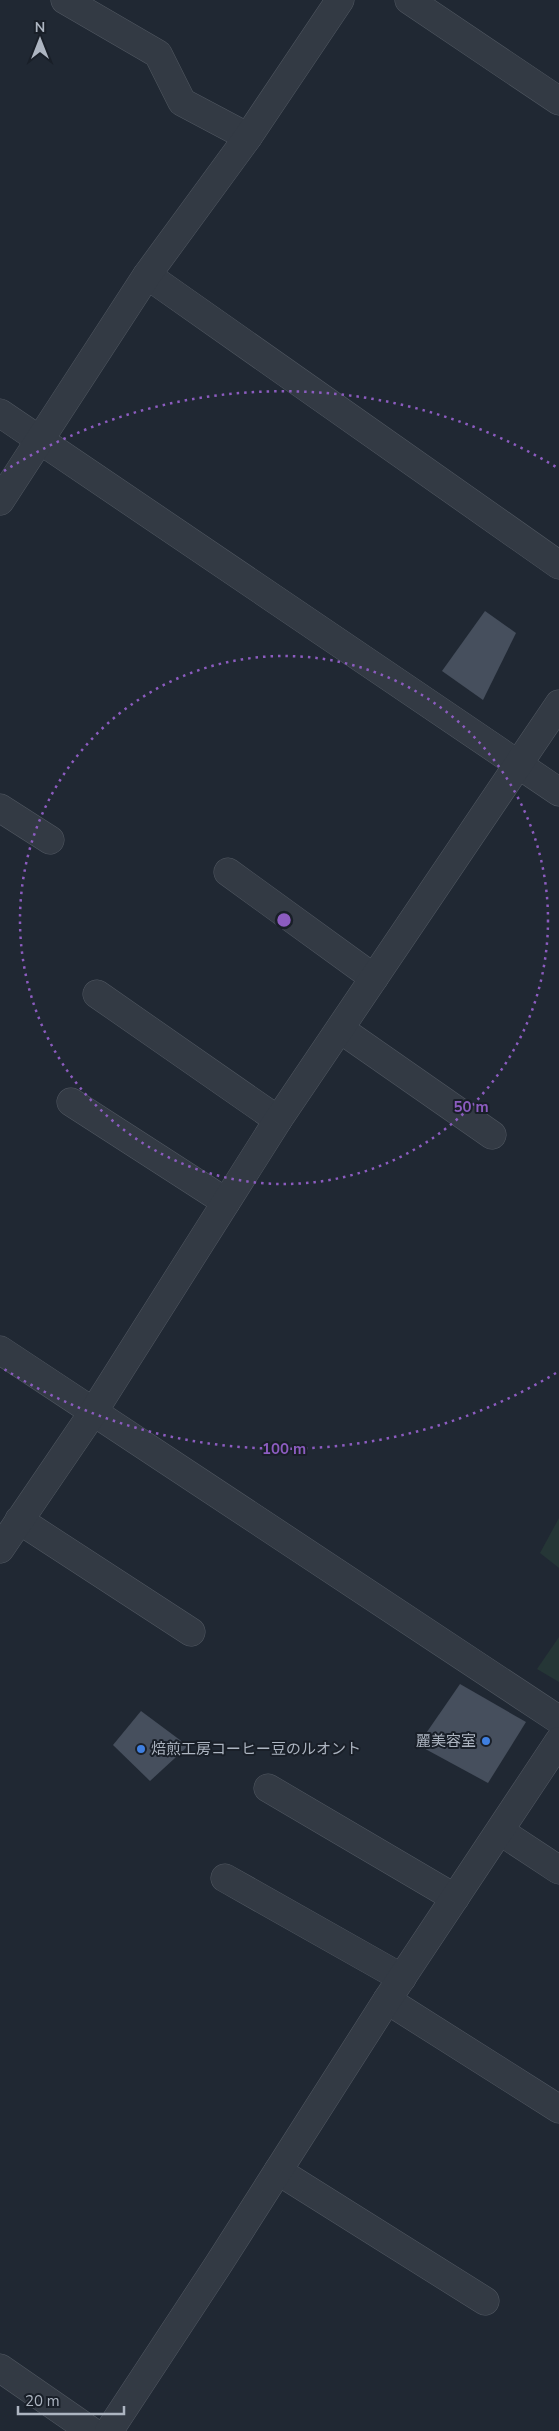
<svg xmlns="http://www.w3.org/2000/svg" width="559" height="2431" viewBox="0 0 559 2431" font-family="'Nunito Sans','Noto Sans JP',sans-serif">
  <style>
    .green { fill: #253636 }
    .building { fill: #464f5d }
    .lines { fill: none; stroke-linecap: round; stroke-linejoin: round }
    .minor-casing { stroke: #515862; stroke-width: 29 }
    .minor { stroke: #333a44; stroke-width: 28 }
    .ring { fill: none; stroke: #8c5cc0; stroke-width: 2.5; stroke-dasharray: 2.5 5 }
    .shop-dot { fill: #3f7fe0; stroke: #191f28; stroke-width: 2 }
    .labels { text-anchor: middle; stroke-width: 4; stroke-linejoin: round; paint-order: stroke }
    .poi-label { font-size: 15px; fill: #adb5c1; stroke: #191f28; text-anchor: end }
    .centre { fill: #8c5cc0; stroke: #191f28; stroke-width: 2.5 }
    .ring-label { font-size: 15px; text-anchor: middle; font-weight: bold; fill: #8c5cc0; stroke: #191f28; stroke-width: 4; stroke-linejoin: round; paint-order: stroke }
  </style>
  <rect width="100%" height="100%" fill="#202833"/>
  <!-- green -->
  <g class="green">
    <polygon points="559,1518 559,1568 540,1553"/>
    <polygon points="559,1637 559,1682 537,1669"/>
  </g>
  <!-- building -->
  <g class="building">
    <polygon points="485,611 516,633 483,700 442,671"/>
    <polygon points="460,1684 526,1722 488,1783 418,1745"/>
    <polygon points="141,1711 188,1746 150,1781 113,1745"/>
  </g>
  <g class="lines">
    <defs>
      <g id="minor">
        <polyline points="65,0 158,54 182,102 248,137"/>
        <polyline points="409,0 559,101"/>
        <polyline points="147,275 559,565"/>
        <polyline points="0,413 559,792"/>
        <polyline points="0,501 147,275 248,137 340,0"/>
        <polyline points="0,808 50,840"/>
        <polyline points="228,872 374,978"/>
        <polyline points="97,994 278,1120"/>
        <polyline points="340,1029 492,1135"/>
        <polyline points="71,1102 226,1202"/>
        <polyline points="0,1350 559,1720"/>
        <polyline points="19,1520 191,1632"/>
        <polyline points="0,1549 94,1411 278,1120 559,704"/>
        <polyline points="268,1788 455,1898"/>
        <polyline points="500,1831 559,1870"/>
        <polyline points="225,1878 402,1978"/>
        <polyline points="387,2000 559,2109"/>
        <polyline points="278,2171 485,2301"/>
        <polyline points="0,2368 91,2431"/>
        <polyline points="109,2431 218,2265 387,2000 559,1741"/>
      </g>
    </defs>
    <!-- minor casing -->
    <use href="#minor" class="minor-casing"/>
    <!-- minor -->
    <use href="#minor" class="minor"/>
  </g>
  <!-- distance rings -->
  <g class="ring">
    <circle cx="284" cy="920" r="264"/>
    <path d="M556 1373A529 529 0 0 1 4 1369M4 471A529 529 0 0 1 556 467"/>
  </g>
  <!-- markers -->
  <g class="shop-dot">
    <circle cx="486" cy="1741" r="5"/>
    <circle cx="141" cy="1749" r="5"/>
  </g>
  <g class="labels">
    <!-- poi labels -->
    <g class="poi-label">
      <text x="476" y="1746">麗美容室</text>
      <text x="151" y="1754" text-anchor="start">焙煎工房コーヒー豆のルオント</text>
    </g>
  </g>
  <circle cx="284" cy="920" r="8" class="centre"/>
  <g class="ring-label">
    <text x="471" y="1112">50 m</text>
    <text x="284" y="1454">100 m</text>
  </g>
  <!-- north arrow -->
  <g transform="translate(40 40)" stroke="#191f28" stroke-width="4" paint-order="stroke">
  <path d="M0-4L9 19L0 12L-9 19Z" fill="#adb5c1"/>
  <text y="-8" font-size="14" font-weight="bold" text-anchor="middle" fill="#adb5c1">N</text>
  </g>
  <!-- scale -->
  <path d="M18 2406v8h106v-8" fill="none" stroke="#adb5c1" stroke-width="2.5"/>
  <text x="25" y="2406" font-size="15" fill="#adb5c1" stroke="#191f28" stroke-width="4" paint-order="stroke">20 m</text>
</svg>
